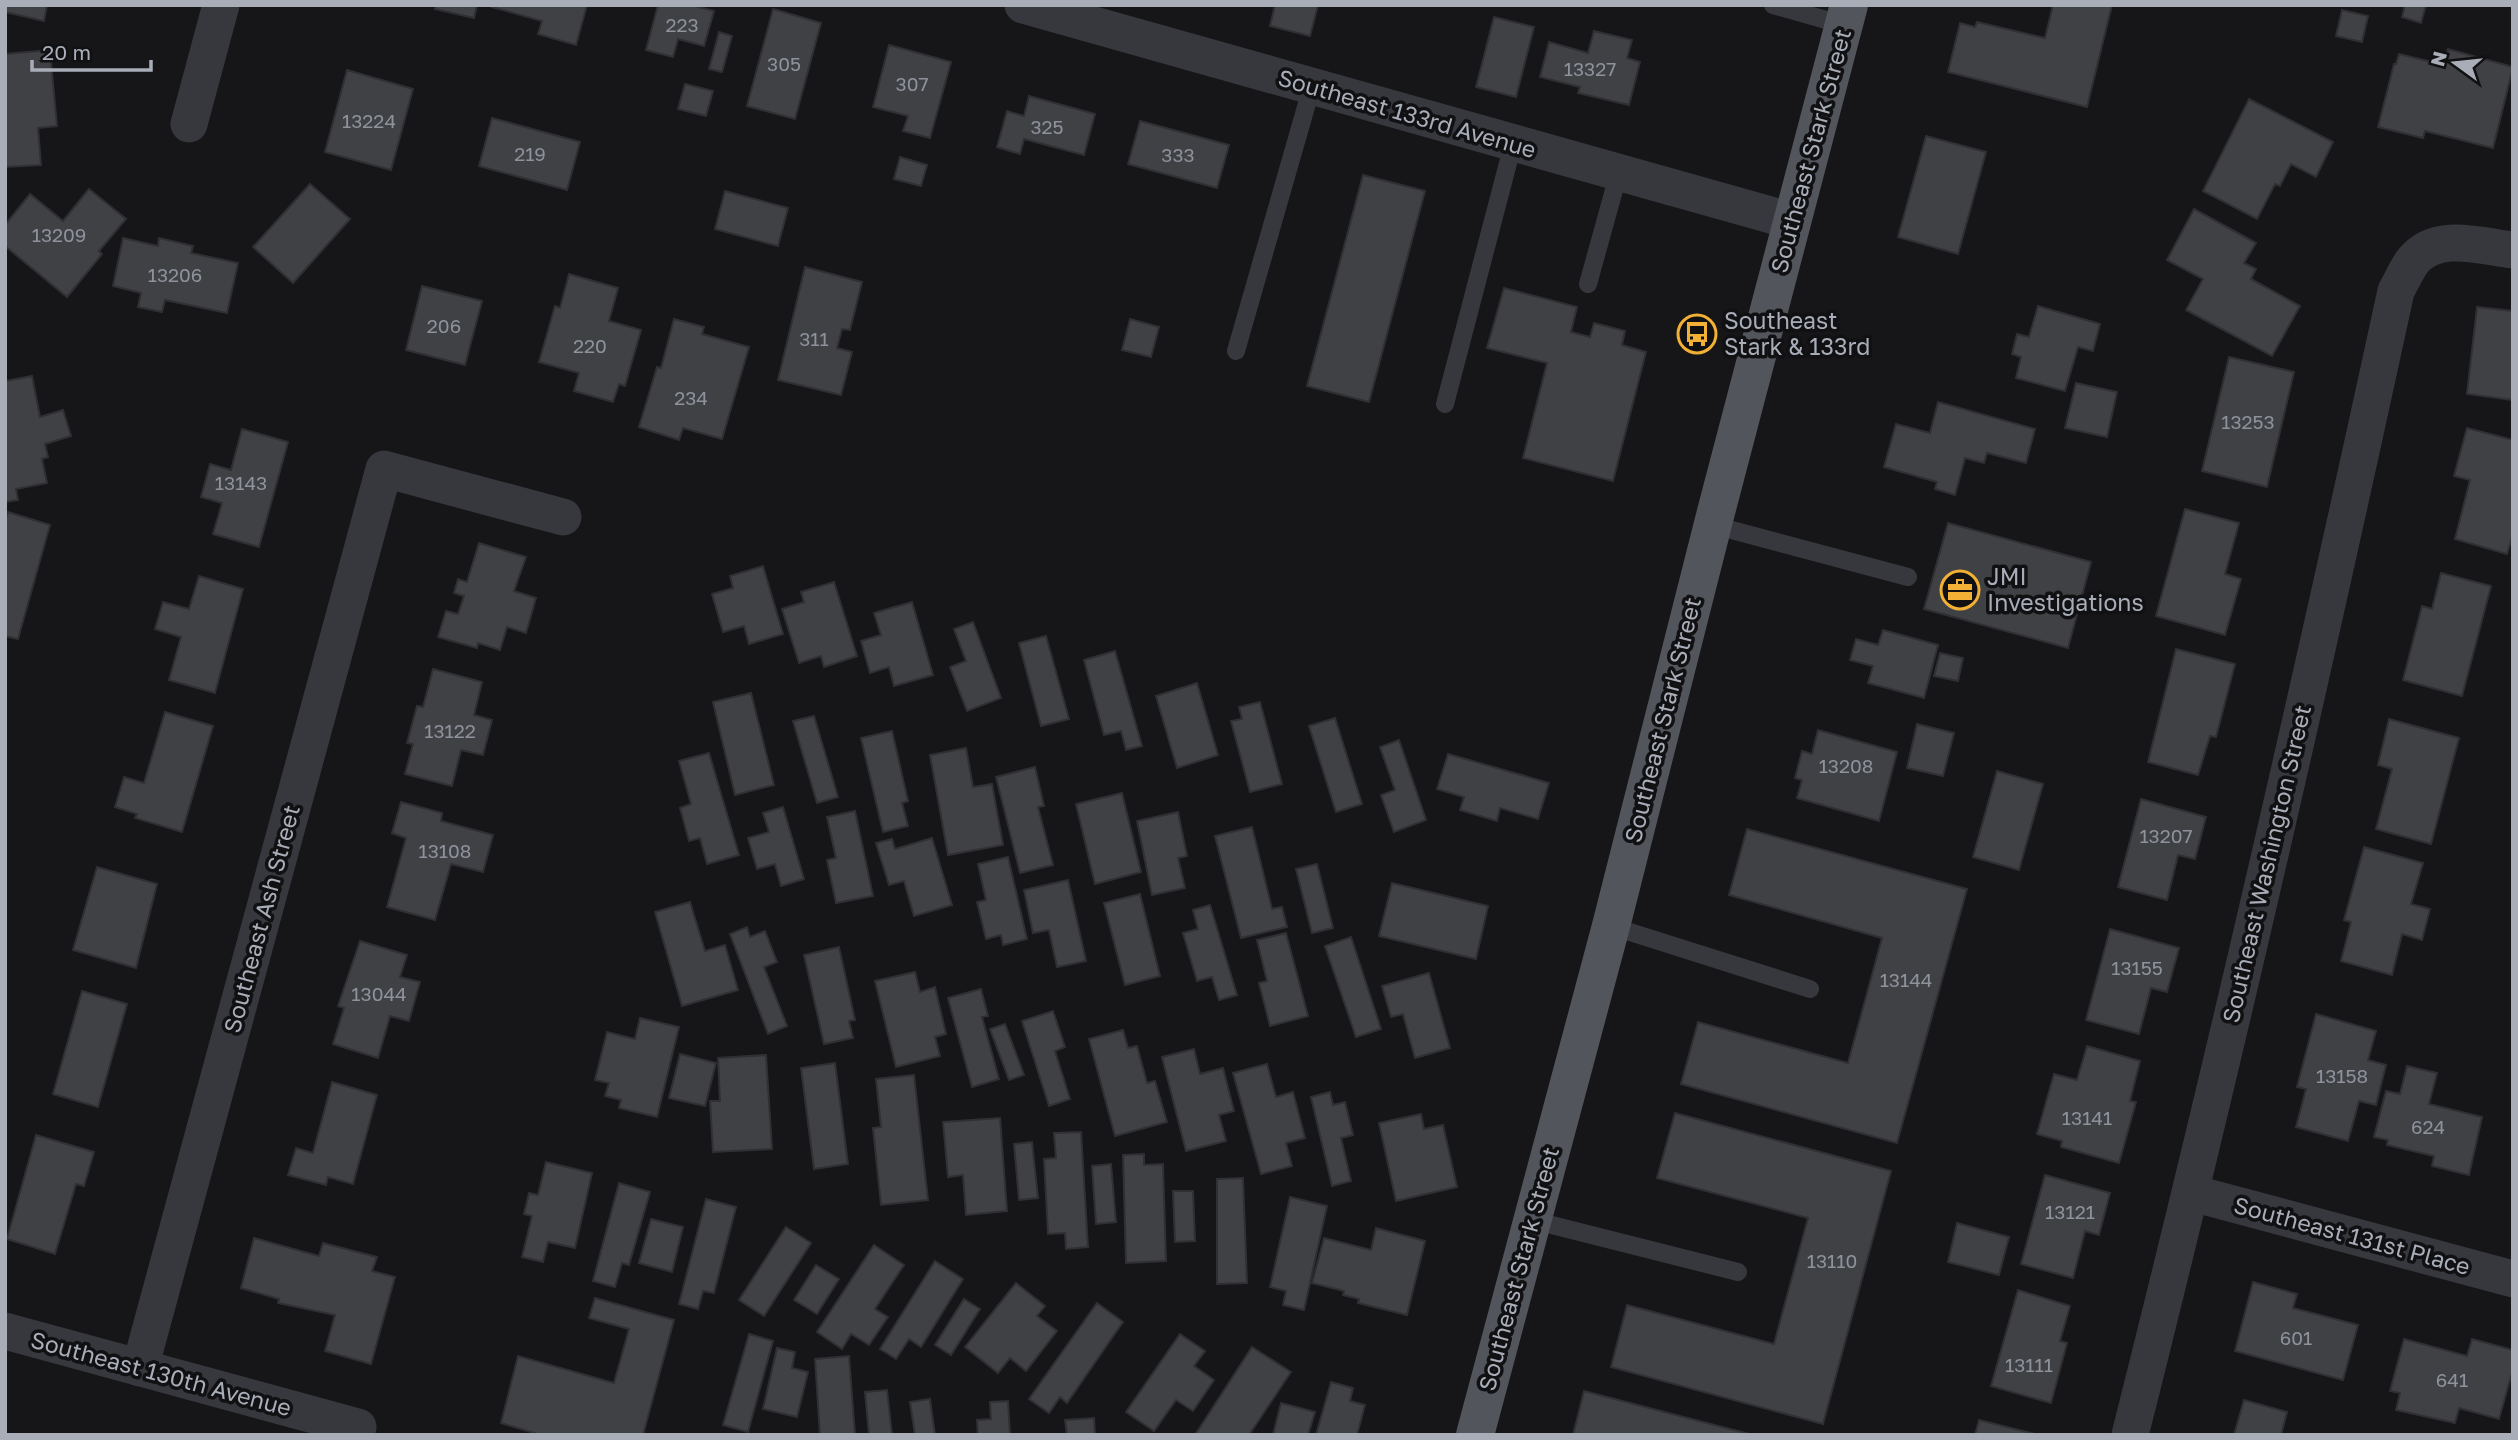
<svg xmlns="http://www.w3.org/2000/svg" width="2518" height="1440" viewBox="0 0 2518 1440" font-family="'Golos Text',sans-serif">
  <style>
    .building { fill: #404145; stroke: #303034; stroke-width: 2 }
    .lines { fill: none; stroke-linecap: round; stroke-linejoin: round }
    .lane { stroke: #37383d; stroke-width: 18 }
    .street { stroke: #37383d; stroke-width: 37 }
    .primary { stroke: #53555c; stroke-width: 38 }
    .labels { text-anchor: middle; stroke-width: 7; stroke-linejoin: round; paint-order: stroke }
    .number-label { font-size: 19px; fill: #8e929b }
    .street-label { font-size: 23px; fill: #a8adb8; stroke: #111113 }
    .poi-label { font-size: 23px; fill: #a8adb8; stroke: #111113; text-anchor: start }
  </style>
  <rect width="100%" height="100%" fill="#161618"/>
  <!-- building -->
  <g class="building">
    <polygon points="5,5 47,5 44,21 5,12"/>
    <polygon points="436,5 477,5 474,18 435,9"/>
    <polygon points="493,5 587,5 576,45 538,34 542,21 492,7"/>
    <polygon points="658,5 691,5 714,11 704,46 678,39 673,57 646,50"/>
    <polygon points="1275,5 1318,5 1310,36 1270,26"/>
    <polygon points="2053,5 2112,5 2087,107 1948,72 1960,23 1975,27 1977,22 2045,38"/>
    <polygon points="2405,5 2426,5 2421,23 2402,17"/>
    <polygon points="773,9 821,23 795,119 747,106"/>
    <polygon points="2342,10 2368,16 2362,42 2336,36"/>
    <polygon points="1494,17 1534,27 1516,97 1476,87"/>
    <polygon points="1594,31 1632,40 1627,58 1640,62 1629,105 1578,93 1580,87 1540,77 1549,42 1588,53"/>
    <polygon points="719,32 732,36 722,72 709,69"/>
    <polygon points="889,45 951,62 930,138 903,131 908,116 873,107"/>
    <polygon points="2448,49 2513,67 2493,148 2425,131 2423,138 2378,127 2394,64 2396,64 2399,54 2444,65"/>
    <polygon points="50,50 57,126 38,128 41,165 5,167 5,54"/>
    <polygon points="347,70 413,89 391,170 325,152"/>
    <polygon points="685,84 713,91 706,116 678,109"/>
    <polygon points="1029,96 1095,114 1084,155 1024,139 1020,154 997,147 1007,111 1024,116"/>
    <polygon points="2249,99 2333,142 2316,177 2291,164 2280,186 2275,184 2257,219 2203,191"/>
    <polygon points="492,118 580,142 567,190 479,166"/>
    <polygon points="1140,121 1229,145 1217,188 1128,164"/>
    <polygon points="1926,136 1986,152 1958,254 1898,237"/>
    <polygon points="900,157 927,165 921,186 894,179"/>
    <polygon points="1363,175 1425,191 1369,402 1307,386"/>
    <polygon points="310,184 350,219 293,283 253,247"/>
    <polygon points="89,189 126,219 99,251 102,254 67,297 5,246 5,225 30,194 63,221"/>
    <polygon points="725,191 788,208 778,246 715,229"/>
    <polygon points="2194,209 2256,243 2244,263 2256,269 2251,279 2300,306 2272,356 2186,310 2203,279 2167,260"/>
    <polygon points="123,238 158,246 159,238 193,246 191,253 238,263 227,313 165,300 162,312 138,307 141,293 113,286"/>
    <polygon points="805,267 862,282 850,330 842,329 837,348 852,352 841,395 778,380"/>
    <polygon points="569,274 618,288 609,321 641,330 625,386 619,384 613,402 574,391 579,373 539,362 555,306 560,308"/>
    <polygon points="422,286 482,301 465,365 406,350"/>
    <polygon points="1504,288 1577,307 1571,332 1590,337 1594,323 1625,331 1622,345 1646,352 1613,481 1523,458 1547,363 1487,348"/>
    <polygon points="2038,306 2100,324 2093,351 2078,347 2065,391 2016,378 2021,357 2012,354 2017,334 2029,337"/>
    <polygon points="2477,307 2513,311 2513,400 2467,394"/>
    <polygon points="674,319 704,327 702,334 749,347 722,439 683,428 679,440 639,427 657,367 661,368"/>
    <polygon points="1130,319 1159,327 1151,357 1122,350"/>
    <polygon points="2229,357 2294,372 2267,487 2202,471"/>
    <polygon points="32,376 40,417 63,410 71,436 45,444 48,457 42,459 47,483 16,489 18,500 5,502 5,381"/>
    <polygon points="2076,383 2117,392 2107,437 2065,428"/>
    <polygon points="1938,402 2035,429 2026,463 1987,453 1984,463 1965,458 1955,495 1935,489 1937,482 1884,467 1896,424 1930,433"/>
    <polygon points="2467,428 2513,440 2513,534 2507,554 2455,539 2470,480 2454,476"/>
    <polygon points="242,429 288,442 259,547 213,534 222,503 201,497 210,464 231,470"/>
    <polygon points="2185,509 2239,523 2225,574 2241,579 2225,635 2156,616"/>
    <polygon points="8,512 50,525 18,639 5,636 5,521"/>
    <polygon points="1948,523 2091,562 2068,648 1924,609"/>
    <polygon points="479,543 526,557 514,591 536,598 526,633 507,627 500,650 478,643 477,648 438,637 446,611 458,614 464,596 454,593 458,579 467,582"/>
    <polygon points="763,566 783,634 749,644 744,626 723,632 712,594 733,588 730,576"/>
    <polygon points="2441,573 2491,586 2462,696 2403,680 2422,606 2432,609"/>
    <polygon points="199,576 243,589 215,693 169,680 181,637 155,629 163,602 189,609"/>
    <polygon points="834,582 857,656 824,667 821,656 799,663 782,609 804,602 801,592"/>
    <polygon points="912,602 933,675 894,686 889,667 870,673 861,641 881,635 874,613"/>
    <polygon points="973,622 1001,698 967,711 950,667 966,661 954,629"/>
    <polygon points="1883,630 1938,645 1924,698 1868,683 1873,666 1850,660 1856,639 1878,645"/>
    <polygon points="1046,636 1069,719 1041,726 1019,643"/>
    <polygon points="2176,649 2235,664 2216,737 2210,736 2198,775 2148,762"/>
    <polygon points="1115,651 1142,746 1126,750 1121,731 1104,735 1084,660"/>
    <polygon points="1940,653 1963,658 1958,681 1934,676"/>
    <polygon points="433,669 482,682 474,715 492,720 483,755 461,750 452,786 405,774 413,744 407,743 417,706 423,707"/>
    <polygon points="1197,683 1218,755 1177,768 1156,696"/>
    <polygon points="751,693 774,785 735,795 713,702"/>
    <polygon points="1260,702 1282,784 1250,792 1231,721 1242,719 1239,707"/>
    <polygon points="165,712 213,726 182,832 135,818 137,814 115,807 124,777 144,783"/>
    <polygon points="814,716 838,797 817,803 793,721"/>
    <polygon points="1335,718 1362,804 1336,812 1309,726"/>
    <polygon points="2389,719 2459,738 2431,844 2376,829 2392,769 2378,765"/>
    <polygon points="1917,724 1954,733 1943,776 1907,768"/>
    <polygon points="1818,730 1897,752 1879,821 1797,798 1802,780 1795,778 1802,751 1812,754"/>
    <polygon points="892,731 908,801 902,803 908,826 883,832 861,738"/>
    <polygon points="1399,740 1426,820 1394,832 1381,795 1395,790 1380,747"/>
    <polygon points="966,748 973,787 992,784 1003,845 948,855 930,755"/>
    <polygon points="709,753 739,855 707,864 700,838 689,841 680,808 691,804 679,761"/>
    <polygon points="1448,754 1549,783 1538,819 1500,808 1497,821 1460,810 1464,797 1437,789"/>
    <polygon points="1035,767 1044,806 1038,807 1053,865 1020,873 996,777"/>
    <polygon points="1997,771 2043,784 2019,870 1973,857"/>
    <polygon points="1122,793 1141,872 1095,884 1076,804"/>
    <polygon points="2141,799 2206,817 2195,859 2178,855 2167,900 2118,887"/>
    <polygon points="401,802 442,813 441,821 493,835 483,872 451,864 435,920 387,907 406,838 392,833"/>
    <polygon points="783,807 804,879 781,886 775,864 757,869 748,838 769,832 763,813"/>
    <polygon points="855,811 873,896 836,903 827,860 836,858 827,817"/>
    <polygon points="1178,812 1187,856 1178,858 1185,888 1152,895 1137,821"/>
    <polygon points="1252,827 1272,909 1282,907 1287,927 1241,938 1215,836"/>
    <polygon points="1747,829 1967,889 1897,1143 1681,1084 1698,1022 1848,1063 1882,938 1729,895"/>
    <polygon points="932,838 952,905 914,916 904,881 889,885 876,843 892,839 895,849"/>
    <polygon points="2364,847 2423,863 2411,904 2430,909 2422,940 2402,934 2392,975 2341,961 2351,922 2344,920"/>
    <polygon points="1008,857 1027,939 1003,945 1001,935 986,939 977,902 986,900 978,864"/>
    <polygon points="1317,864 1333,928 1312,933 1296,869"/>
    <polygon points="97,867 157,884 136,968 73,950"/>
    <polygon points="1068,880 1086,961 1057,967 1049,930 1033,933 1024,890"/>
    <polygon points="1392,883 1488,906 1476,959 1379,936"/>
    <polygon points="1140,894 1160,976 1125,985 1104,903"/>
    <polygon points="690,902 705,951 725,945 738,990 682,1006 655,912"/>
    <polygon points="1210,905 1237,995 1219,1000 1212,977 1197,981 1183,933 1198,929 1193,910"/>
    <polygon points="747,927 750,937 765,931 777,962 764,967 787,1026 768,1034 730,934"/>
    <polygon points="2110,929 2179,948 2167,992 2151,988 2139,1034 2086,1020"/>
    <polygon points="1286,933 1308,1016 1270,1026 1259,983 1267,981 1257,940"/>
    <polygon points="1351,937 1381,1029 1356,1037 1325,946"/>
    <polygon points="360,941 407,955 400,977 420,982 409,1021 390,1016 378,1058 333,1044 344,1008 338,1006"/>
    <polygon points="839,947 855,1020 849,1021 853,1038 824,1044 804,955"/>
    <polygon points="915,972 920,992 935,987 946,1034 935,1037 940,1056 896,1067 875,981"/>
    <polygon points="1429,973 1450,1048 1415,1058 1403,1014 1391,1017 1382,986"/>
    <polygon points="981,989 988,1016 982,1017 999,1079 972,1087 948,998"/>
    <polygon points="82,991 127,1004 98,1107 53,1094"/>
    <polygon points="1053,1011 1065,1047 1055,1051 1070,1099 1049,1106 1022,1021"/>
    <polygon points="2316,1014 2376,1031 2368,1060 2386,1065 2376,1105 2359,1101 2348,1141 2296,1127 2306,1089 2297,1087"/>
    <polygon points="640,1018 679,1027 657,1117 619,1108 621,1100 605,1096 609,1083 595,1080 607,1032 635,1039"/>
    <polygon points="1005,1024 1024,1075 1009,1080 990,1029"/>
    <polygon points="1123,1030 1128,1048 1137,1046 1147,1083 1155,1081 1167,1122 1115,1136 1089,1039"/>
    <polygon points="2087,1046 2140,1061 2130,1101 2136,1102 2119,1163 2061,1147 2062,1141 2037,1134 2054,1074 2077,1080"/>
    <polygon points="1194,1049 1200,1074 1223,1068 1234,1111 1219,1115 1226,1141 1186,1151 1162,1057"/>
    <polygon points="680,1054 716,1063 705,1106 669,1098"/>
    <polygon points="766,1055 772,1149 713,1152 710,1101 720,1101 718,1058"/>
    <polygon points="835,1063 848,1164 814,1169 801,1068"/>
    <polygon points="1267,1064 1276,1097 1293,1092 1305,1138 1286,1143 1292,1166 1261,1174 1233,1073"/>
    <polygon points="2407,1066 2437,1073 2429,1104 2482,1117 2469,1175 2432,1166 2434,1156 2387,1145 2388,1140 2374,1137 2386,1091 2400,1094"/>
    <polygon points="914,1075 928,1200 881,1205 873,1128 881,1127 876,1079"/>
    <polygon points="332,1082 377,1095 353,1184 328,1177 326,1185 288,1175 296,1148 313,1153"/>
    <polygon points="1330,1092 1333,1105 1345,1102 1353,1135 1341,1138 1351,1181 1332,1186 1311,1097"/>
    <polygon points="1675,1113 1891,1171 1823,1424 1611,1367 1627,1305 1774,1344 1808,1218 1657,1178"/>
    <polygon points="1421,1114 1424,1129 1443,1125 1457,1187 1396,1201 1379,1123"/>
    <polygon points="1000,1118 1007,1211 966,1215 963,1175 948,1177 943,1122"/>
    <polygon points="1081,1132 1088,1247 1066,1249 1065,1233 1048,1234 1044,1159 1056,1158 1054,1133"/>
    <polygon points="36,1135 94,1152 84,1186 76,1184 55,1254 7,1239"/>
    <polygon points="1032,1142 1038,1198 1019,1200 1014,1144"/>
    <polygon points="1144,1154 1144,1165 1163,1164 1166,1261 1126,1263 1123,1155"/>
    <polygon points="546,1162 592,1173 575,1248 548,1242 543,1262 522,1257 532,1216 524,1214 529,1193 538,1195"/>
    <polygon points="1111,1164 1116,1222 1096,1224 1092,1166"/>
    <polygon points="2045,1175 2110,1193 2099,1235 2085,1231 2073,1278 2021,1264"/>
    <polygon points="1243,1178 1247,1283 1217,1284 1217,1179"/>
    <polygon points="619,1183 650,1192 629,1265 622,1263 615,1287 593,1281"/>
    <polygon points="1173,1191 1193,1191 1195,1241 1175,1242"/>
    <polygon points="1290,1197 1327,1206 1304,1310 1283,1305 1286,1291 1270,1287"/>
    <polygon points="706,1199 736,1207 714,1293 703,1291 698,1309 679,1304"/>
    <polygon points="651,1219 683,1227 672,1272 639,1263"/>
    <polygon points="1957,1223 2009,1237 1999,1275 1948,1262"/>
    <polygon points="786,1227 811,1243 764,1316 739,1300"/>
    <polygon points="1376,1228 1425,1241 1407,1315 1358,1303 1359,1299 1343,1295 1344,1291 1312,1283 1324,1238 1371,1250"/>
    <polygon points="254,1238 319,1256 323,1243 377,1257 372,1271 395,1277 371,1364 325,1351 335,1315 278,1303 279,1299 241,1288"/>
    <polygon points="874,1245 904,1265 875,1309 888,1317 869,1345 851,1334 842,1349 817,1332"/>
    <polygon points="935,1261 963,1279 921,1347 909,1339 896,1359 880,1349"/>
    <polygon points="816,1265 839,1279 817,1314 794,1300"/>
    <polygon points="2253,1282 2297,1294 2293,1308 2358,1325 2343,1380 2235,1351"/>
    <polygon points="1016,1283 1045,1306 1037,1316 1057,1331 1026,1371 1010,1358 998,1373 965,1347"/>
    <polygon points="2018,1290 2070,1306 2060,1341 2067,1343 2051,1403 1991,1386"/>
    <polygon points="595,1298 674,1320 643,1435 541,1435 501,1423 518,1356 614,1383 629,1329 589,1318"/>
    <polygon points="964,1299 980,1309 951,1355 935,1345"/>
    <polygon points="1097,1303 1123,1322 1067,1403 1060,1397 1049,1413 1029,1399"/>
    <polygon points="749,1334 773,1341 748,1432 723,1425"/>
    <polygon points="1180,1334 1205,1351 1194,1366 1214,1380 1193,1411 1176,1400 1154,1431 1126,1412"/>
    <polygon points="2404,1339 2467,1356 2472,1339 2513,1350 2513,1369 2499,1419 2459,1408 2455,1423 2396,1410 2400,1393 2390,1391"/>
    <polygon points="1252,1347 1291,1372 1249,1435 1195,1435"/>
    <polygon points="777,1348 795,1352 792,1368 808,1372 797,1417 763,1409"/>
    <polygon points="849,1356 855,1435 820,1435 815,1359"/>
    <polygon points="1331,1382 1353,1388 1350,1401 1365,1405 1357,1435 1316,1435"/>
    <polygon points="887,1390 892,1435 869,1435 865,1392"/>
    <polygon points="1584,1391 1753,1435 1573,1435"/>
    <polygon points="930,1399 935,1435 915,1435 910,1402"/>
    <polygon points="2244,1400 2287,1412 2281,1435 2234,1435"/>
    <polygon points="1008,1401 1010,1435 978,1435 977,1420 991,1419 990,1402"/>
    <polygon points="1281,1403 1315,1412 1308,1435 1273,1435"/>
    <polygon points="1094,1418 1095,1435 1067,1435 1065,1420"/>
    <polygon points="1979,1420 2039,1435 1975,1435"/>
  </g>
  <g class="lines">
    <!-- lane -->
    <g class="lane">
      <polyline points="1773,5 1844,25"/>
      <polyline points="1588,284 1619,172"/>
      <polyline points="1236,351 1312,86"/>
      <polyline points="1445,404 1513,144"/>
      <polyline points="1713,525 1908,577"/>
      <polyline points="1611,926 1810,989"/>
      <polyline points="1532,1220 1738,1272"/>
    </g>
    <!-- street -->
    <g class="street">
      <polyline points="1023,5 1792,221"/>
      <polyline points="189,124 221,5"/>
      <polyline points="2192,1193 2513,1279"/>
      <polyline points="5,1331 358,1427"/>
      <polyline points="140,1368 384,469 563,517"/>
      <path d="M2130 1435C2226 1055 2313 674 2396 291 2401 282 2406 271 2412 262 2436 231 2480 246 2513 250"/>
    </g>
    <!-- primary -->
    <polyline class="primary" points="1475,1435 1611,926 1716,512 1849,5"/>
  </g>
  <!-- icons -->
  <defs>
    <symbol id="bus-ring" viewBox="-11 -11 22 22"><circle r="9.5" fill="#111113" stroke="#f2b134" stroke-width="1.5"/><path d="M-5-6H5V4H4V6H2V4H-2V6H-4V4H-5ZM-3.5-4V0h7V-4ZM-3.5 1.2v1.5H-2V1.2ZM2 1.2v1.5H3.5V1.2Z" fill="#f2b134"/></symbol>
    <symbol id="office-ring" viewBox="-11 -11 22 22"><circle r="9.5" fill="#111113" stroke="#f2b134" stroke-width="1.5"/><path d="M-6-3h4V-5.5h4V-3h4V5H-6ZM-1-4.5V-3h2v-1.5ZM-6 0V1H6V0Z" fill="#f2b134"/></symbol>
  </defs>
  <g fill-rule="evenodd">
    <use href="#bus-ring" x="1675" y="312" width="44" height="44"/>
    <use href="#office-ring" x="1938" y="568" width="44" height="44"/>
  </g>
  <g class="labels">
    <!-- number labels -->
    <g class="number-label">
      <text x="682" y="32">223</text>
      <text x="784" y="71">305</text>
      <text x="1590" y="76">13327</text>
      <text x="912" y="91">307</text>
      <text x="369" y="128">13224</text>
      <text x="1047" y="134">325</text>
      <text x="530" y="161">219</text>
      <text x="1178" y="162">333</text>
      <text x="59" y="242">13209</text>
      <text x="175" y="282">13206</text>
      <text x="444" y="333">206</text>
      <text x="814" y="346">311</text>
      <text x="590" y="353">220</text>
      <text x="691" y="405">234</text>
      <text x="2248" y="429">13253</text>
      <text x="241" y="490">13143</text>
      <text x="450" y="738">13122</text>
      <text x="1846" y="773">13208</text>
      <text x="2166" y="843">13207</text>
      <text x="445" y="858">13108</text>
      <text x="2137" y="975">13155</text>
      <text x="1906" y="987">13144</text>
      <text x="379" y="1001">13044</text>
      <text x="2342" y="1083">13158</text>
      <text x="2087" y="1125">13141</text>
      <text x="2428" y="1134">624</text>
      <text x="2070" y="1219">13121</text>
      <text x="1832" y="1268">13110</text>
      <text x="2296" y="1345">601</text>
      <text x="2029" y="1372">13111</text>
      <text x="2452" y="1387">641</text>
    </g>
    <!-- street labels -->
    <g class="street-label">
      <text transform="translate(1407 114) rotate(16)" y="8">Southeast 133rd Avenue</text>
      <text transform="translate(1811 151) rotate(-75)" y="8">Southeast Stark Street</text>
      <text transform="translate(1663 720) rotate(-76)" y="8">Southeast Stark Street</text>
      <text transform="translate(2267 864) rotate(-77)" y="8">Southeast Washington Street</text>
      <text transform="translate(262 919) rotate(-75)" y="8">Southeast Ash Street</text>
      <text transform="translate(2352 1236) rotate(15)" y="8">Southeast 131st Place</text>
      <text transform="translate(1519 1269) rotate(-75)" y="8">Southeast Stark Street</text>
      <text transform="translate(161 1374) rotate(15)" y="8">Southeast 130th Avenue</text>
    </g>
    <!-- poi labels -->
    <g class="poi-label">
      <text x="1724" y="329">Southeast<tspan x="1724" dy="26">Stark &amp; 133rd</tspan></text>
      <text x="1987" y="585">JMI<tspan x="1987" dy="26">Investigations</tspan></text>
    </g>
  </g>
  <!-- border -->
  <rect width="2518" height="1440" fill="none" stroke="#a8adb8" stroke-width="14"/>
  <!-- north arrow -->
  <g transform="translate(2455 63) rotate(285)" stroke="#111113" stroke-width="5" paint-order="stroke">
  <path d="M0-5L12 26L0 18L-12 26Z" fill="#a8adb8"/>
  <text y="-10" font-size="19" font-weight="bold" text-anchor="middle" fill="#a8adb8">N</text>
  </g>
  <!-- scale -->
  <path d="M32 60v10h119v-10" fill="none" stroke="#a8adb8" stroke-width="3.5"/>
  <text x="42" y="60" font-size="21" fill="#a8adb8" stroke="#111113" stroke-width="5" paint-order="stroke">20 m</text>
</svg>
